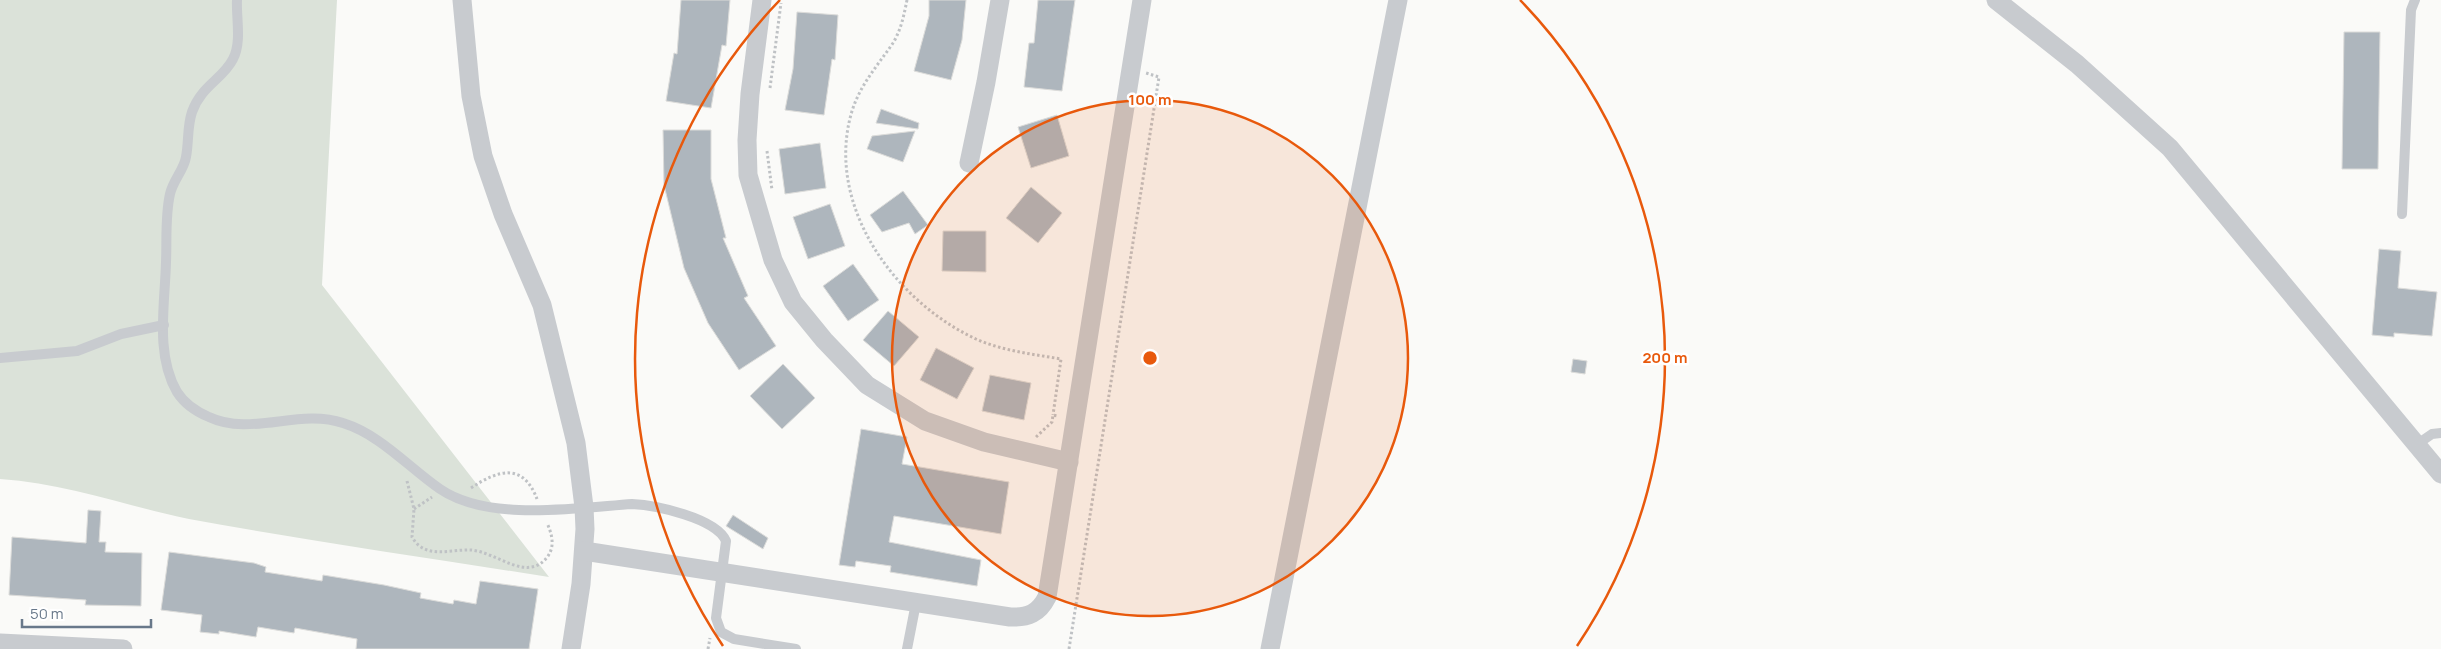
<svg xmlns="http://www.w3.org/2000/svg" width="2441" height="649" viewBox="0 0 2441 649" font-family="Manrope,sans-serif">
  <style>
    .green { fill: #dbe2d9 }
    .building { fill: #aeb6bd; stroke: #dcdcda }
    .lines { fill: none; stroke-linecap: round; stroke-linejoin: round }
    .path { stroke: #bfc2c5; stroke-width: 3; stroke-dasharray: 2.5 2.5; stroke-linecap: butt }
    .service { stroke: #c8cbcf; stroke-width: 10 }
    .minor { stroke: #c8cbcf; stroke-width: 19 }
    .ring { fill: none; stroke: #e8590c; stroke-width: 2.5 }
    .centre { fill: #e8590c; stroke: #fff; stroke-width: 2.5 }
    .ring-label { font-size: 15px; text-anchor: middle; font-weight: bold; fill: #e8590c; stroke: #fff; stroke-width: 5; stroke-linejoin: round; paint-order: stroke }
  </style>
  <rect width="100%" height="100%" fill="#fafaf8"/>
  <!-- green -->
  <path class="green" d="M0 0H337L322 285 549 577C429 558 308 541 189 519 126 506 65 483 0 479Z"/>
  <!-- building -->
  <g class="building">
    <polygon points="681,0 730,0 726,46 722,45 711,108 666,101 674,53 677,54"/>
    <polygon points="929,0 966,0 962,40 951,80 914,71 929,16"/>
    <polygon points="1038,0 1075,0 1062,91 1024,87 1029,43 1034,43"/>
    <polygon points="797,12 838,15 835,60 832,59 824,115 785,110 793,69"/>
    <polygon points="2344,32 2380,32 2378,169 2342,169"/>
    <polygon points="881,109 919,123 918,129 876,123"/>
    <polygon points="1057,115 1069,156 1031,168 1018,127"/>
    <polygon points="663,130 711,130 711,179 726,238 723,238 748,296 744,298 776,346 739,370 708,323 684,268 664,185"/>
    <polygon points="915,131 903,162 867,149 872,136"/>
    <polygon points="820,143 826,188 785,194 779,149"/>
    <polygon points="1031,187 1062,213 1038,243 1006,218"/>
    <polygon points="903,191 928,225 915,234 909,223 882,232 870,215"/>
    <polygon points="830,204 845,246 808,259 793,217"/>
    <polygon points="943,231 986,231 986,272 942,271"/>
    <polygon points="2379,249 2401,251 2398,288 2437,292 2432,336 2394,333 2394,337 2372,335"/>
    <polygon points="853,264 879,300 848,321 823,286"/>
    <polygon points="888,311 919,337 894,366 863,340"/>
    <polygon points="936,348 974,368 957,399 920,380"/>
    <polygon points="1573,359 1587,361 1585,374 1571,372"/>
    <polygon points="783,364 815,398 782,429 750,396"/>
    <polygon points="990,375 1031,383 1024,420 982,411"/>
    <polygon points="861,429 907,437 902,464 1009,482 1001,534 894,516 889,542 981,560 977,586 890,572 891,566 856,561 855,567 839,565"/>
    <polygon points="88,510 101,511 99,542 106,542 105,552 142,553 141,606 85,605 86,600 9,595 12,537 86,543"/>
    <polygon points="733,515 768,538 763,549 726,526"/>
    <polygon points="169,552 254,563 266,567 265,572 322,581 323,575 384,585 421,593 420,598 453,604 454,600 476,604 480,581 538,589 529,649 356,649 357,639 295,628 294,633 258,627 256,637 219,631 219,634 200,632 202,615 161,610"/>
  </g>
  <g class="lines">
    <!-- path -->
    <g class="path">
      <path d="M907 0C904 15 901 30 893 43 878 65 860 85 852 111 824 204 894 301 976 339 1003 351 1032 354 1061 359L1053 415"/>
      <polyline points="770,88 781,3"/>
      <polyline points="767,151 772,190"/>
      <polyline points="1036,437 1052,422 1053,415 1058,416"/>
      <path d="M407 481 414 509 412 537C425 560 450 549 471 550 497 552 528 584 548 556 555 546 552 534 547 523"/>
      <path d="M471 488C498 470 523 462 537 499"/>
      <polyline points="414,509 432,497"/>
      <polyline points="708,649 710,638"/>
      <polyline points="1069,649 1159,77 1146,73"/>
    </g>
    <!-- service -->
    <g class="service">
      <path d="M237 0C236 18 242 42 233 59 223 79 201 86 192 112 187 127 189 141 186 157 184 170 173 180 170 194 165 216 167 240 166 262 165 304 155 354 177 392 184 403 197 412 209 417 251 437 299 408 343 423 381 435 408 467 440 489 488 522 577 508 632 504 655 505 716 518 726 541L716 618 721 632 734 639 796 649"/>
      <polyline points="2402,214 2411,10 2415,0"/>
      <polyline points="0,358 77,351 121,334 164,325"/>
      <polyline points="2416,445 2432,434 2441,433"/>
      <polyline points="907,649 916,603"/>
    </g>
    <!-- minor -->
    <g class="minor">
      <polyline points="462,0 471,96 483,156 503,214 542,305 576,443 584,507 585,529 581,584 571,649"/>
      <polyline points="762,0 750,94 747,140 748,175 773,260 793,302 824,340 867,385 925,421 984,442 1069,462"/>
      <polyline points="1996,0 2077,64 2170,148 2441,474"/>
      <polyline points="969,163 986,82 1000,0"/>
      <path d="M584 551 1010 617C1028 618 1039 613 1047 597L1142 0"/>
      <polyline points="0,643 123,649"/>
      <polyline points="1270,649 1398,0"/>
    </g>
  </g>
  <!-- distance rings -->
  <circle cx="1150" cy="358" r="258" fill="#e8590c" fill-opacity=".12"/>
  <g class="ring">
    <circle cx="1150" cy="358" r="258"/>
    <path d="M723 646A515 515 0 0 1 780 0M1520 0A515 515 0 0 1 1577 646"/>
  </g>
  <circle cx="1150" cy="358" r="8" class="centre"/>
  <g class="ring-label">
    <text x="1150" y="105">100 m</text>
    <text x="1665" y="363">200 m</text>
  </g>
  <!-- scale -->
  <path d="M22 619v8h129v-8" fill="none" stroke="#68788a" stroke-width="2.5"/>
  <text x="30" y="619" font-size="15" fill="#68788a" stroke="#ffffff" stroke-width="4" paint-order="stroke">50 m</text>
</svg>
